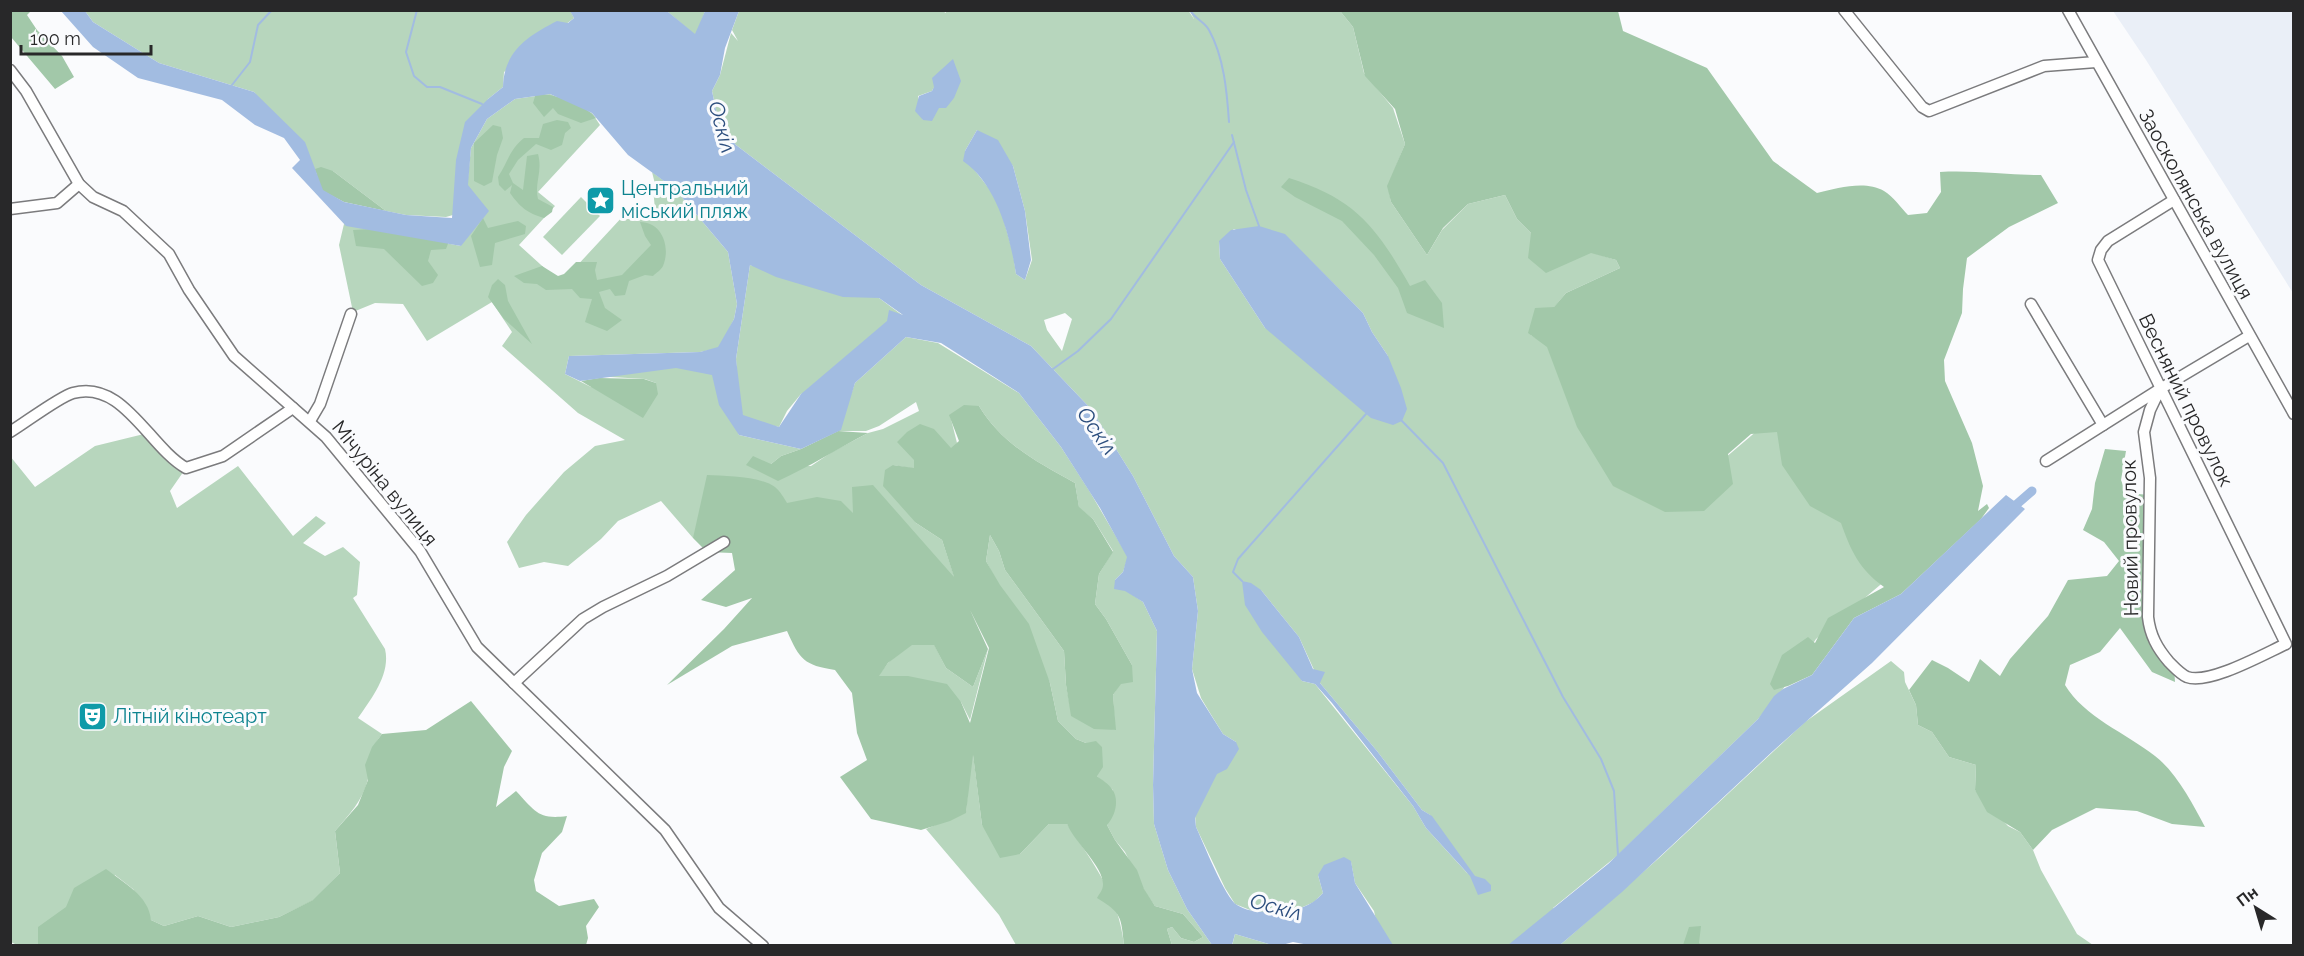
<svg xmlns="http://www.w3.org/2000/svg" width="2304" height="956" viewBox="0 0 2304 956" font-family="Raleway,sans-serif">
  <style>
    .built { fill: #eaeff7 }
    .green { fill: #b7d6bd; fill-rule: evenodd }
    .forest { fill: #a2c8a9; fill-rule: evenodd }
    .water { fill: #a2bce1; fill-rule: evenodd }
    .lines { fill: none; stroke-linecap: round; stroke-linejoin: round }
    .stream { stroke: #a2bce1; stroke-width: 2 }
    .canal { stroke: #a2bce1; stroke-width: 9 }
    .minor-casing { stroke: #7b7b7d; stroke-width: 13 }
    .minor { stroke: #fff; stroke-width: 10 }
    .labels { text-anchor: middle; stroke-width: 6; stroke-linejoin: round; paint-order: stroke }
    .culture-label { font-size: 20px; fill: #0d838f; stroke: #fafbfd; text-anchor: start }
    .street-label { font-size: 20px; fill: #282829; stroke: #fafbfd }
    .water-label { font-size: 21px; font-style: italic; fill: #2c4e7e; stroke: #fafbfd }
  </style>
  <rect width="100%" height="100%" fill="#fafbfd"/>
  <!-- built -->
  <polygon class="built" points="2113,11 2293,11 2293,293 2146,60"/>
  <!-- green -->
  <g class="green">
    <polygon points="570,10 574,18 504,72 503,87 488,99 457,162 453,215 446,217 406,215 386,211 333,171 314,171 254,92 159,63 93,22 85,11"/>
    <path d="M944 10 945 13 949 10H1188L1194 19 1190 11H1340L1353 27 1364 73 1393 108 1405 144 1388 186 1391 202 1427 255 1442 230 1468 204 1505 195 1517 219 1531 233 1616 260 1620 268 1566 293 1531 335 1725 458 1758 430 1780 428 1848 510 1886 580 1816 639 1783 689 1758 719 1618 855 1553 908 1558 913 1514 945H1390L1376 920 1374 911 1355 883 1351 862 1318 875 1323 893 1314 902 1294 911 1255 912 1235 904 1225 888 1196 827 1193 791 1236 742 1223 734 1210 713 1201 698 1192 669 1198 611 1193 577 1174 556 1133 476 1091 409 1031 346 921 285 736 145 719 124 712 91 720 75 731 33 738 41 732 30 739 11ZM934 87 923 120 918 96 932 91ZM977 130 1013 166 1025 211 1032 260 1025 280 1016 274 1013 253 998 200 973 168 965 151ZM1234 229 1309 259 1363 313 1372 332 1388 356 1265 328 1220 259 1219 242ZM1065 313 1072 319 1062 351 1047 330 1044 320ZM1261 590 1299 637 1320 683 1377 751 1422 810 1430 815 1468 874 1426 828 1413 806 1315 684 1302 681Z"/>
    <polygon points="667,11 705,11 696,36"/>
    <path d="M550 94 592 113 600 125 538 192 555 206 519 245 561 283 624 215 656 220 653 188 663 195 656 188 652 172 675 189 728 252 737 304 734 319 720 348 700 352 569 356 565 374 591 387 656 383 645 379 594 376 675 367 714 374 739 435 801 449 781 456 771 464 746 465 811 466 832 452 868 433 883 429 919 411 916 402 879 426 866 431H838L855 383 906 337 938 343 1019 393 1061 447 1090 492 1128 557 1123 572 1115 580 1127 591 1143 602 1157 631 1153 785 1154 824 1168 870 1187 909 1212 945H1172L1167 929 1172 927 1181 938 1194 942 1203 937 1183 914 1155 906 1145 892 1125 852 1115 840 1107 825 1113 790 1097 776 1086 743 1076 739 1058 721 1050 683 986 561 990 535 999 551 1005 570 1064 651 1066 685 1072 716 1115 730 1113 695 1132 665 1106 619 1095 604 1099 574 1113 551 1093 519 1079 508 1075 483C1037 462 1002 444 979 406L950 415 957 443 952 450 914 460 915 469 893 465 916 523 942 540 955 579 787 503 693 538 661 501 618 521 601 539 568 566 544 562 519 568 507 542 526 515 564 472 595 446 625 440 578 413 502 346 512 332 492 302 427 341 403 304 375 303 353 312 339 245 344 224 461 246 471 148 487 119 515 99Z"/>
    <polygon points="581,197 600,216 562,255 543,237"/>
    <polygon points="750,265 879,298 906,318 889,323 818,387 801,394 787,411 779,427 743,419 738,387 736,359"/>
    <path d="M148 433 186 468 170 491 177 508 238 466 293 536 316 516 326 523 303 543 325 556 343 547 360 562 357 595 353 598 385 649C391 674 371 699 358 718L382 734C367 753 373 758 368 779 363 800 349 815 335 831L340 873 314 900 279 917 231 927 198 916 164 926 151 920 133 889 115 875 64 945H17L11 942 10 456 35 487 95 446Z"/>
    <polygon points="911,642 934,644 946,668 973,687 988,649 970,720 961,702 878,676 888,663"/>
    <polygon points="1891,661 1904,672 1905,682 1916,705 1918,725 1932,732 1949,757 1976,765 1975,790 2008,826 2020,832 2033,850 2041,870 2077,934 2093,945 1559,946 1659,858 1805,722"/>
    <path d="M972 746 982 825 1020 854 1049 824H1067C1094 864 1119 897 1124 945H1016L999 915 926 829 966 812Z"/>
    <polygon points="1235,934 1272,945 1232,946"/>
  </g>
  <!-- forest -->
  <g class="forest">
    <polygon points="11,10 31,11 27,15 37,30 62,56 74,77 55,89 11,37"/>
    <path d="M1340 11H1618L1623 31 1707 68 1773 161 1817 193C1838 188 1865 180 1884 191 1893 196 1901 208 1908 215L1927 213 1941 192 1940 172C1973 170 2007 175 2041 175L2058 203 2009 227 1967 258 1963 289 1962 313 1944 360 1945 381 1972 443 1983 486 1978 511 1987 504 1989 508 1981 519 1901 594 1854 618 1812 675 1788 686 1774 690 1770 684 1782 655 1808 637 1815 643 1828 618 1884 587C1859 569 1851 551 1841 523L1810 506 1782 465 1777 432 1751 434 1728 454 1733 484 1704 511 1665 512 1613 486 1577 427 1547 347 1528 333 1535 308 1554 307 1566 293 1620 268 1616 260 1591 253 1546 273 1528 258 1531 233 1517 219 1505 195 1468 204 1443 228 1427 255 1391 202 1387 186 1405 144 1395 109 1365 76 1353 27Z"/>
    <path d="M536 93C556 95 582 102 596 118L581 123 558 114 553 108 544 117 533 103Z"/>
    <path d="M557 120 568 122 571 128 565 133 562 145 551 150 536 144 518 160 509 174 513 183 523 190 527 156 538 154C543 172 534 183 538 199L553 207 552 212 544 218C527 213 520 207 510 193L512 185 505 191 499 185 498 177C508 162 509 150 524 138H539L543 124Z"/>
    <polygon points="493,125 501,127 503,138 497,155 492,182 484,186 474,181 474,143"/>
    <polygon points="321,167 333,171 386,211 344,202 321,190 315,169"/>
    <path d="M1289 178C1356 199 1377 228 1410 286L1425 280 1442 303 1444 328 1407 313 1398 288 1374 255 1342 221 1295 197 1281 187Z"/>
    <polygon points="483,218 488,228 518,221 526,226 525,234 495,243 492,265 480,267 471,236"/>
    <path d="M640 222C662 222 671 247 663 266 661 270 656 273 653 276L645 275 629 281 625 295 615 296 610 289 599 292 605 308 622 320 607 331 585 322 592 299 580 298 572 289 546 290 537 284 524 283 514 276 542 266 558 276 564 274 576 262H597L595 270 597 280 622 275 651 245 645 236Z"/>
    <polygon points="372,229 449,241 446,249 431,250 428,261 438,275 433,283 422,286 384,249 356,246 353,230"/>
    <polygon points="498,279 505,285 508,301 532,344 504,319 488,297 492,285"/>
    <polygon points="599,378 644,379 656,383 658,394 643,418 581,381"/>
    <path d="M964 405 979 406C1002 444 1037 462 1075 483L1079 507 1093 519 1113 552 1099 574 1095 604 1106 619 1132 665 1133 682 1121 684 1113 695 1116 730 1094 729 1071 716 1066 685 1064 651 1005 570 999 551 990 535 986 561 1000 585 1029 624 1050 683 1058 721 1076 739 1086 743 1096 741 1102 747 1103 767 1097 776C1102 780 1109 784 1112 789 1120 800 1115 816 1107 825L1115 840 1137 870 1144 889 1155 906 1183 914 1203 937 1194 942 1181 938 1172 927 1167 929 1172 945H1124C1121 917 1122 913 1097 898 1099 894 1103 890 1103 885 1104 867 1075 843 1067 824H1049L1020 854 1000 858 982 825 973 755 966 813 950 821 921 830 871 819 840 777 867 760 857 733 852 693 835 670C804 665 800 660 787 631L732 646 667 685 724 629 752 598 726 607 701 600 735 570 732 553 707 552 693 538 707 475C725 476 760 476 775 487 780 491 784 498 787 503L817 497 841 501 853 513 852 487 873 485 954 577 942 540 916 523 883 486 885 470 893 465 914 468V460L897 442 907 432 920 424 934 429 951 448 959 441 949 415ZM970 610 989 648 970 723 961 702 947 684 908 676H879L888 663 912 645H934L946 668 973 687 988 649Z"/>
    <path d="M838 431 868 433C837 449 809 467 778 481L746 465 753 456 771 464 781 456 801 449Z"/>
    <path d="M2105 449 2126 451 2121 480 2126 493 2150 495 2148 617 2174 667 2175 682 2152 672 2120 628 2100 652 2070 665 2065 685C2084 717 2126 733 2155 756 2176 772 2193 804 2205 827L2172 824 2137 811 2096 808 2052 830 2033 850 2020 832 1987 812 1975 790 1976 765 1949 757 1932 732 1918 725 1916 705 1909 690 1932 660 1948 668 1969 682 1980 659 2000 676 2010 659 2048 616 2068 580 2107 576 2119 561 2104 542 2083 530 2092 509 2095 483Z"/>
    <path d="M471 701 512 751 504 767 496 807 516 791C535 811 538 820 567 816L562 832 542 853 534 880 536 891 559 906 594 899 599 907 586 926 588 938 586 945H38V927L66 907 74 888 106 869C124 883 149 896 151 920L164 926 198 916 231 927 279 917 313 900 340 873 335 831 358 805 368 780 365 765 372 747 382 734 426 730Z"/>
    <polygon points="1701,926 1699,943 1701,945 1683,945 1689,927"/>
  </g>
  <!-- water -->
  <g class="water">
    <path d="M61 11H85L93 22 159 63 254 92 305 142 323 190 344 202 406 215 452 218 456 160 465 122 488 99 503 87C504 51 528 36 557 21L568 23 574 18 570 11H667L695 34 705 11H739L725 48 720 75 712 91 719 124 736 145 921 285 1031 346 1091 409 1133 476 1174 556 1193 577 1198 611 1192 669 1197 693 1223 734 1236 742 1239 749 1227 769 1217 774 1195 818 1196 827C1203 842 1225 898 1237 905 1250 913 1263 912 1278 911 1296 911 1311 907 1323 893L1318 875 1324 865 1344 857 1351 861 1355 883 1393 945 1314 946 1293 942 1282 945H1272L1235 934 1232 945H1212L1187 909 1168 870 1154 824 1153 785 1157 631 1143 602 1125 591 1114 589 1115 580 1123 572 1127 557 1100 508 1061 447 1019 393 941 343 906 337 855 383 841 430 801 449 739 435 719 405 712 375 676 368 580 381 565 374 569 356 700 352 718 347 734 319 737 304 728 252 675 189 628 155 592 113 550 94 515 99 487 119 471 148 468 185 489 211 461 246 346 226 292 168 300 160 284 138 255 125 222 100 138 78 93 47ZM750 265 776 277 843 297 879 298 903 315 889 310 887 321 801 394 779 427 743 415 736 359Z"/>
    <polygon points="953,59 961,81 954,98 946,108 939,108 932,121 923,120 915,111 919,96 932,91 934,87 932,78"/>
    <path d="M977 130 998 140 1013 166 1025 211 1031 260 1025 280 1016 274C1010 236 997 184 963 161L965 151Z"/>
    <polygon points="1259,226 1285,234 1363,313 1372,332 1388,356 1401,388 1407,409 1402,421 1393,425 1371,418 1265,328 1220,259 1219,241 1231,230"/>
    <polygon points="2006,495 2025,509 1872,663 1773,751 1622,892 1560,945 1508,945 1608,864 1758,719 1774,696 1783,689 1812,675 1854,618 1901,594"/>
    <polygon points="1242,581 1251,583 1261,590 1299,637 1313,669 1325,672 1320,683 1377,751 1422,810 1432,816 1475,876 1485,879 1491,885 1491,891 1478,895 1470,876 1426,828 1413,806 1332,703 1315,684 1302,681 1262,632 1245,605"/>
  </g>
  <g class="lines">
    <!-- stream -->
    <g class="stream">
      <polyline points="417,10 406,52 414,76 427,87 440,87 482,104"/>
      <path d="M1190 10C1195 19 1205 22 1209 30 1224 57 1227 92 1229 122"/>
      <polyline points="232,85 250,62 258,25 272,10"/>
      <polyline points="1232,135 1246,190 1259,226"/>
      <polyline points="1053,369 1078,351 1111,319 1234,142"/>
      <polyline points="1402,421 1443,463 1563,697 1601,759 1614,791 1618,855"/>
      <polyline points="1242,581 1233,572 1238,559 1366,414"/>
    </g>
    <!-- canal -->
    <polyline class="canal" points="2009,511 2032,491"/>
    <defs>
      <g id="minor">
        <polyline points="1844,10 1922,107 1929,111 2044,66 2096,62"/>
        <polyline points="2068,10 2294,414"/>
        <polyline points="10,70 26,91 79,184 93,197 123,211 169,254 189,290 234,356 326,437 420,551 477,647 665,830 719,908 763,946"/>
        <polyline points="10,209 57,203 79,184"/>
        <polyline points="2031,304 2103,425"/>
        <path d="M2160 389 2150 410 2144 432 2150 478 2148 617C2150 635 2157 648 2169 662 2174 667 2180 674 2187 677 2209 685 2264 654 2286 644L2098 260 2101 250 2108 241 2174 200"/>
        <polyline points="310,421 320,404 351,314"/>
        <path d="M10 432C25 423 59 397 73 393 123 379 149 447 186 468L223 456 293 408"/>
        <polyline points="2046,461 2160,389 2249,336"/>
        <polyline points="514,683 583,619 603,607 667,576 724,542"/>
      </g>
    </defs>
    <!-- minor casing -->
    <use href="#minor" class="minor-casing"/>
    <!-- minor -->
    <use href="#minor" class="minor"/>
  </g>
  <!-- icons -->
  <defs>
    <symbol id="sight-square" viewBox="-11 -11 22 22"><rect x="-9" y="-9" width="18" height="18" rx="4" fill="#0f9aa8" stroke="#fafbfd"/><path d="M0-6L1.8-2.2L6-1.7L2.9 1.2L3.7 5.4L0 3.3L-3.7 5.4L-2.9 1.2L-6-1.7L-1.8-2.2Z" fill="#fff"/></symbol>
    <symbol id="theatre-square" viewBox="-11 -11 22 22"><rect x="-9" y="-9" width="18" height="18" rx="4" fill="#0f9aa8" stroke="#fafbfd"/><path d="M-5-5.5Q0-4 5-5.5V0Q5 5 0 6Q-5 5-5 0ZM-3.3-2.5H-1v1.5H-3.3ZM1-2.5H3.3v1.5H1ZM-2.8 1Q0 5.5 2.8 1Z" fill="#fff"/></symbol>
  </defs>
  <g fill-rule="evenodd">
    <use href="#sight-square" x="584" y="184" width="33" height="33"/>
    <use href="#theatre-square" x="76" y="700" width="33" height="33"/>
  </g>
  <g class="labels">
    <!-- culture labels -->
    <g class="culture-label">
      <text x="621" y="195">Центральний<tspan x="621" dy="23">міський пляж</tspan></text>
      <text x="113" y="723">Літній кінотеарт</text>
    </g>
    <!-- street labels -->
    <g class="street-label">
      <text transform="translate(2196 204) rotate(61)" y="7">Заосколянська вулиця</text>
      <text transform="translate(2186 400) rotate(64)" y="7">Весняний провулок</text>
      <text transform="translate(385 483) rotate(51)" y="7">Мічуріна вулиця</text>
      <text transform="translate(2130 538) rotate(-91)" y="7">Новий провулок</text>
    </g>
    <!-- water labels -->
    <g class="water-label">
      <text transform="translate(722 127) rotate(75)" y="7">Оскіл</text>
      <text transform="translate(1097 431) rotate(55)" y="7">Оскіл</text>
      <text transform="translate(1276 907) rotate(15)" y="7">Оскіл</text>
    </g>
  </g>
  <!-- border -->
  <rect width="2304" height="956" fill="none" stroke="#282829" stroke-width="24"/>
  <!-- north arrow -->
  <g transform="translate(2256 908) rotate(323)" stroke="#fafbfd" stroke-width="4.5" paint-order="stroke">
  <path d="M0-4.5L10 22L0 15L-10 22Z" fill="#282829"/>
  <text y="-9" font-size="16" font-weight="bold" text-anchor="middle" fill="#282829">Пн</text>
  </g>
  <!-- scale -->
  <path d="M21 45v9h130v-9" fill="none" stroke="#282829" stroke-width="3"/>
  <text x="30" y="45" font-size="18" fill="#282829" stroke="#fafbfd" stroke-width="4.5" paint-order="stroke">100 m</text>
</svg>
